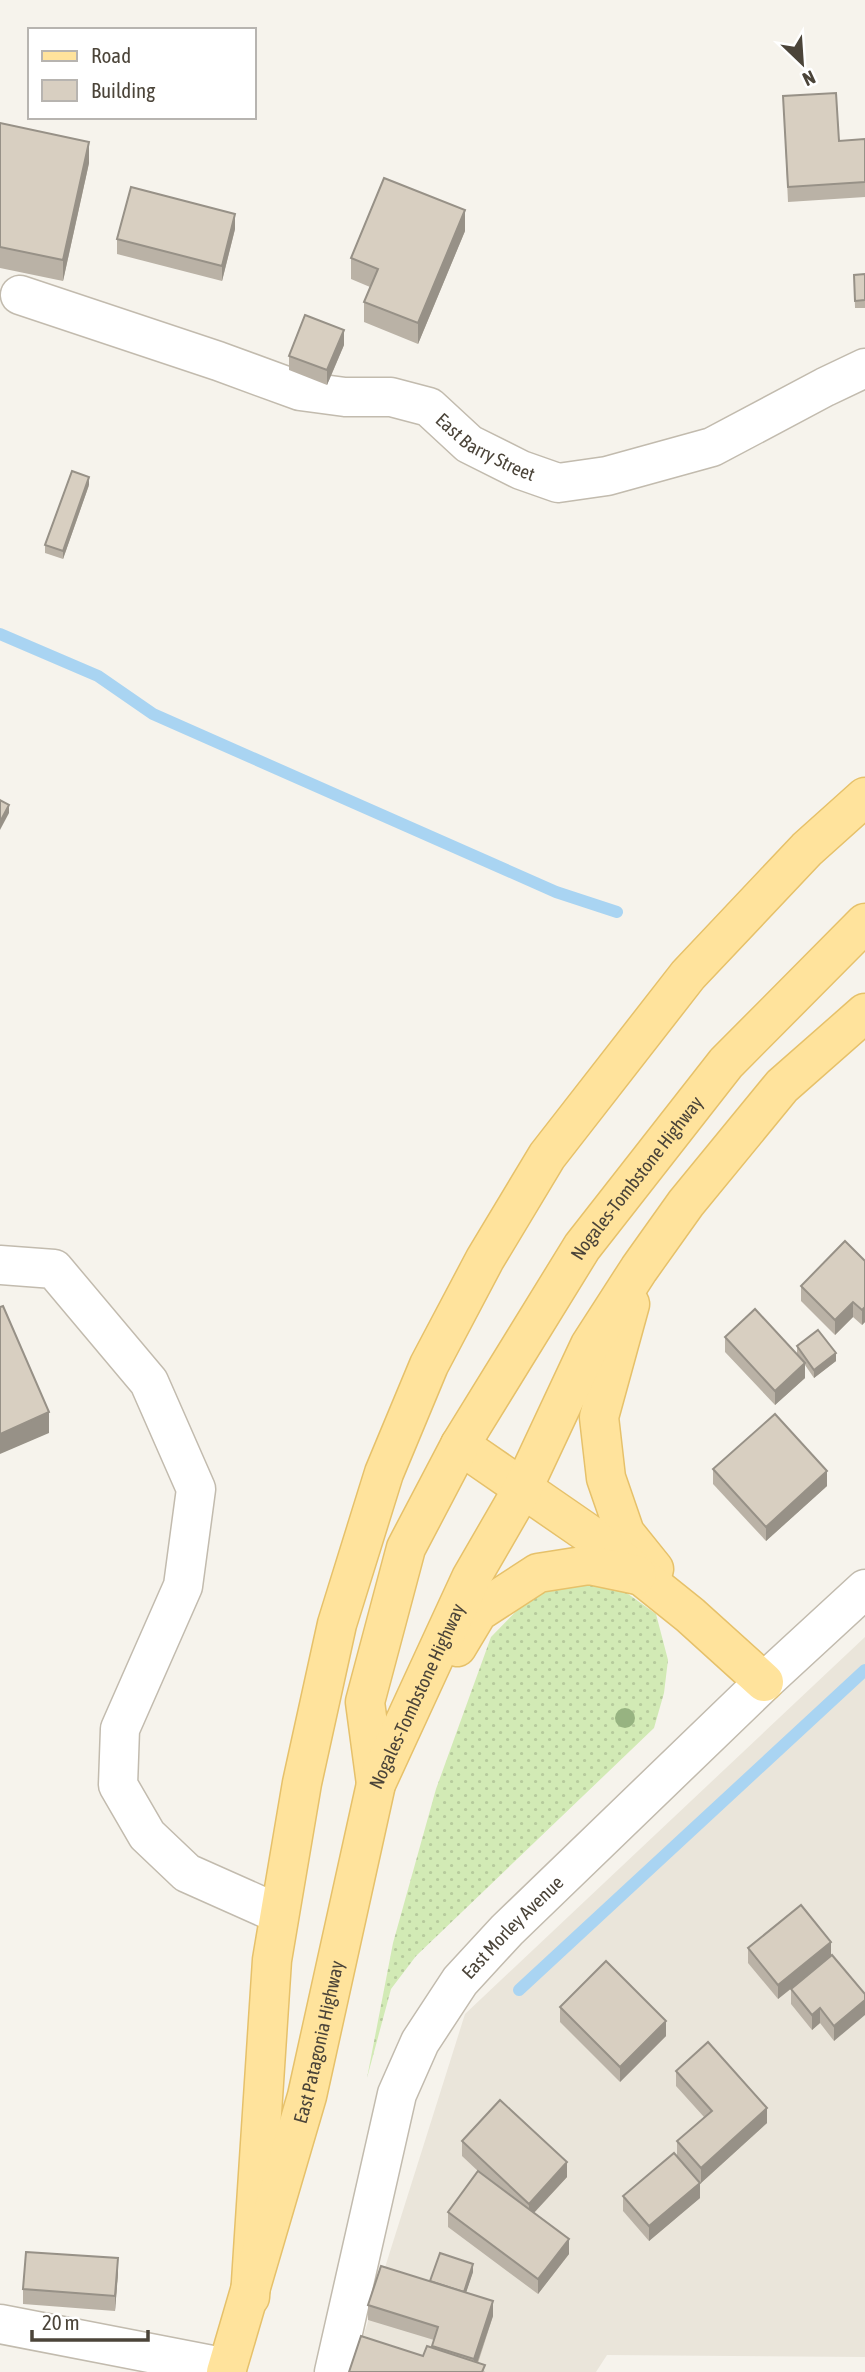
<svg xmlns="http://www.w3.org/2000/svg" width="865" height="2372" viewBox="0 0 865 2372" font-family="'Asap Condensed',sans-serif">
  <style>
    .residential { fill: #eae5da }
    .grass { fill: url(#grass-dots) }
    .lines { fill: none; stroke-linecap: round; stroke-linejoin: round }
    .stream { stroke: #a9d4f2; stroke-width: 12 }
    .minor-casing { stroke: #c2bbae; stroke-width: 41 }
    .major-casing { stroke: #e6c16a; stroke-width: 41 }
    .minor { stroke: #fff; stroke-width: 38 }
    .major { stroke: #ffe39c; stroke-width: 38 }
    .tree { fill: #97b381 }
    .wall { fill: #bab2a6 }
    .shaded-wall { fill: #979187 }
    .building { fill: #d8cfc1; stroke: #979187; stroke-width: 2 }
    .labels { text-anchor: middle; stroke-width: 5; stroke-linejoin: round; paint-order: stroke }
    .street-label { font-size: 19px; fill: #4b4439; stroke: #fff }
  </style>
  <defs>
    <pattern id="grass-dots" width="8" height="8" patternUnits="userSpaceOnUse" patternTransform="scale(1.75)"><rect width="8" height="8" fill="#d2eab5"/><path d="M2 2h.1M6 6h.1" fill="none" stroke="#b6ca9c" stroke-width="1.8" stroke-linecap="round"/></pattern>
  </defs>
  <rect width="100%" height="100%" fill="#f6f3ec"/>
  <!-- residential -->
  <polygon class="residential" points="865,1637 865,2357 607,2355 596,2372 352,2372 465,2014"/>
  <!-- grass -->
  <polygon class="grass" points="583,1583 617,1586 656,1614 668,1660 664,1693 654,1728 416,1956 391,1989 367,2078 393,1943 436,1789 491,1637 536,1591"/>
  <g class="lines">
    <!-- stream -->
    <g class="stream">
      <polyline points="0,634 98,676 153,714 556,892 617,912"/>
      <polyline points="519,1990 865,1670"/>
    </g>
    <defs>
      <g id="minor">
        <path id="s1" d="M20 295 218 361 300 391 345 397H391L429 407 469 444 521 470 558 483 607 476 712 447 825 387 865 368"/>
        <polyline points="0,1265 54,1269 149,1382 196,1489 183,1586 120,1729 118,1785 147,1835 187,1873 279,1914"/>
        <polyline points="0,2324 227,2368"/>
        <path id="s2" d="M334 2372 397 2094 420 2042 460 1981 507 1930 764 1682 865 1589"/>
      </g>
      <g id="major">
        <polyline points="630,1304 599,1417 606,1478 625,1533 654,1569"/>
        <polyline points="460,1445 589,1534 690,1615 764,1682"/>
        <polyline points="457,1647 478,1612 538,1573 589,1565 637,1575"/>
        <path id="s3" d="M376 1784 365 1702 406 1548 460 1445 582 1247 726 1063 865 923"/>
        <polyline points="250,2297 272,1960 302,1783 337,1624 384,1473 429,1365 485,1259 547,1156 688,975 807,849 865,797"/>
        <path id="s4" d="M226 2372 307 2096 376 1784 471 1578 523 1488 590 1345 639 1269 686 1203 782 1086 865 1013"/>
      </g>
    </defs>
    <!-- minor casing -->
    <use href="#minor" class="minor-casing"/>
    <!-- major casing -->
    <use href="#major" class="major-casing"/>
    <!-- minor -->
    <use href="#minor" class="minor"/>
    <!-- major -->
    <use href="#major" class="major"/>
  </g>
  <!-- trees -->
  <circle class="tree" cx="625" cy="1718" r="10"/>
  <!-- wall -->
  <g class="wall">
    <polygon points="783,96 839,141 865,139 865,197 788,202"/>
    <polygon points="0,123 89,163 63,281 0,268"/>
    <polygon points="235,229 222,281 117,254 117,239"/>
    <polygon points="465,231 418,344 364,322 364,302 370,287 351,279 351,258"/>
    <polygon points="865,274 865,308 855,308 854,275"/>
    <polygon points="344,345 327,385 289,370 289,356"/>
    <polygon points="89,485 63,559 45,553 45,545"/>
    <polygon points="865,1261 865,1322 862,1325 853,1317 835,1335 801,1301 801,1286"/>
    <polygon points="725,1337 797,1353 797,1346 836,1361 814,1378 805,1365 805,1378 775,1405 725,1352"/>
    <polygon points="713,1469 827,1486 766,1541 713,1484"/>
    <polygon points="748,1948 831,1956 865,1994 834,2041 820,2023 812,2030 791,2004 791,1989 806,1977 778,1999 748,1963"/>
    <polygon points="560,2007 666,2036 620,2082 560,2022"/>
    <polygon points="676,2071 767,2123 701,2183 677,2156 677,2141 704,2117 676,2086"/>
    <polygon points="462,2141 567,2177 534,2213 569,2254 538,2294 448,2227 448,2212 480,2173 462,2156"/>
    <polygon points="623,2196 700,2198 649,2241 623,2211"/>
    <polygon points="473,2272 466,2292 493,2316 478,2363 485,2372 423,2356 432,2348 434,2340 368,2320 368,2305 430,2281"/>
    <polygon points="118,2273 115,2311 23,2304 23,2289"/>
  </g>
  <!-- shaded-wall -->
  <g class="shaded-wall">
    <polygon points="89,142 89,163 63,281 63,260"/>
    <polygon points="465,210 465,231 418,344 418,323"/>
    <polygon points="235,214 235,229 222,281 222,266"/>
    <polygon points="344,330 344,345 327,385 327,370"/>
    <polygon points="89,477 89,485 63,559 63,551"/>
    <polygon points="9,805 9,813 0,830 0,822"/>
    <polygon points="853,1302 853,1317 835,1335 835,1320"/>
    <polygon points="865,1307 865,1322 862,1325 862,1310"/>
    <polygon points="836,1353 836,1361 814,1378 814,1370"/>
    <polygon points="805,1363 805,1378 775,1405 775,1391"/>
    <polygon points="49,1412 49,1433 0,1454 0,1434"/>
    <polygon points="827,1471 827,1486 766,1541 766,1527"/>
    <polygon points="831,1942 831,1956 778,1999 778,1985"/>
    <polygon points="865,2000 865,2015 834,2041 834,2026"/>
    <polygon points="820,2008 820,2023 812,2030 812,2015"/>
    <polygon points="666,2021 666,2036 620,2082 620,2067"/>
    <polygon points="767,2108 767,2123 701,2183 701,2168"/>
    <polygon points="567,2162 567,2177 529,2218 529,2204"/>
    <polygon points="700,2183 700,2198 649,2241 649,2226"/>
    <polygon points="569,2239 569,2254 538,2294 538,2279"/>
    <polygon points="118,2258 118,2273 115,2311 115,2296"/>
    <polygon points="473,2264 473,2272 463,2302 463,2295"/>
    <polygon points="493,2301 493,2316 474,2372 474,2359"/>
  </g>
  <!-- building -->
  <g class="building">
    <polygon points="836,93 839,141 865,139 865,182 788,187 783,96"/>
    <polygon points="0,123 89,142 63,260 0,247"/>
    <polygon points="384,178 465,210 418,323 364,302 378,269 351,258"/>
    <polygon points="131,187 235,214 222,266 117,239"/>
    <polygon points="865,274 865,300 855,301 854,275"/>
    <polygon points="305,315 344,330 327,370 289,356"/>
    <polygon points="72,471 89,477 63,551 45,545"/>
    <polygon points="0,800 9,805 0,822"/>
    <polygon points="845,1241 865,1261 865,1307 862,1310 853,1302 835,1320 801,1286"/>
    <polygon points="3,1306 49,1412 0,1434 0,1307"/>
    <polygon points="755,1309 805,1363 775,1391 725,1337"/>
    <polygon points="818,1330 836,1353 814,1370 797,1346"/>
    <polygon points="775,1414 827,1471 766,1527 713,1469"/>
    <polygon points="801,1905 831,1942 778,1985 748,1948"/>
    <polygon points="832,1955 865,1994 865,2000 834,2026 820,2008 812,2015 791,1989"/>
    <polygon points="606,1961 666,2021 620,2067 560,2007"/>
    <polygon points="708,2042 767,2108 701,2168 677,2141 712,2111 676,2071"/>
    <polygon points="500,2100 567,2162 529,2204 462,2141"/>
    <polygon points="674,2153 700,2183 649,2226 623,2196"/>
    <polygon points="478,2171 569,2239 538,2279 448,2212"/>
    <polygon points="26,2252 118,2258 115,2296 23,2289"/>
    <polygon points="440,2253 473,2264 464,2292 430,2281"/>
    <polygon points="381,2266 493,2301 474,2359 432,2346 438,2327 368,2305"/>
    <polygon points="361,2336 423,2356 427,2346 485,2365 482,2372 349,2372"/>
  </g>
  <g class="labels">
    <!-- street labels -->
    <g class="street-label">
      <text dy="7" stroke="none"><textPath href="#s1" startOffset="497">East Barry Street</textPath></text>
      <text dy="7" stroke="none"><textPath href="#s3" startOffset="679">Nogales-Tombstone Highway</textPath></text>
      <text dy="7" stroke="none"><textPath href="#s4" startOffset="704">Nogales-Tombstone Highway</textPath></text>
      <text dy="7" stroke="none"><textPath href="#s2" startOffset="490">East Morley Avenue</textPath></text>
      <text dy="7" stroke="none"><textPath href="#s4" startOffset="343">East Patagonia Highway</textPath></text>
    </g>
  </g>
  <!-- legend -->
  <rect x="28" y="28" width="228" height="91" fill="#ffffff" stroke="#b7b4b0" stroke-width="2"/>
  <rect x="42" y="51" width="35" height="10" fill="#ffe39c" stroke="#b7b4b0" stroke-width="2"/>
  <text x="91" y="63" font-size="21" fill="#4b4439">Road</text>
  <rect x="42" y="80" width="35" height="21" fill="#d8cfc1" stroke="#b7b4b0" stroke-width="2"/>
  <text x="91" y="98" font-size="21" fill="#4b4439">Building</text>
  <!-- north arrow -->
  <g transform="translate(802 63) rotate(155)" stroke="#ffffff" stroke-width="5" paint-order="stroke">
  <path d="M0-5L12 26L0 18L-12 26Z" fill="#4b4439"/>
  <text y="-10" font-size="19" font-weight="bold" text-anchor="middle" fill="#4b4439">N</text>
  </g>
  <!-- scale -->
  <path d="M32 2330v10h116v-10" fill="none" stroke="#4b4439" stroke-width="3.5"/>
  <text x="42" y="2330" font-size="21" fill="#4b4439" stroke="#ffffff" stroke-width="5" paint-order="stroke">20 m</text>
</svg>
